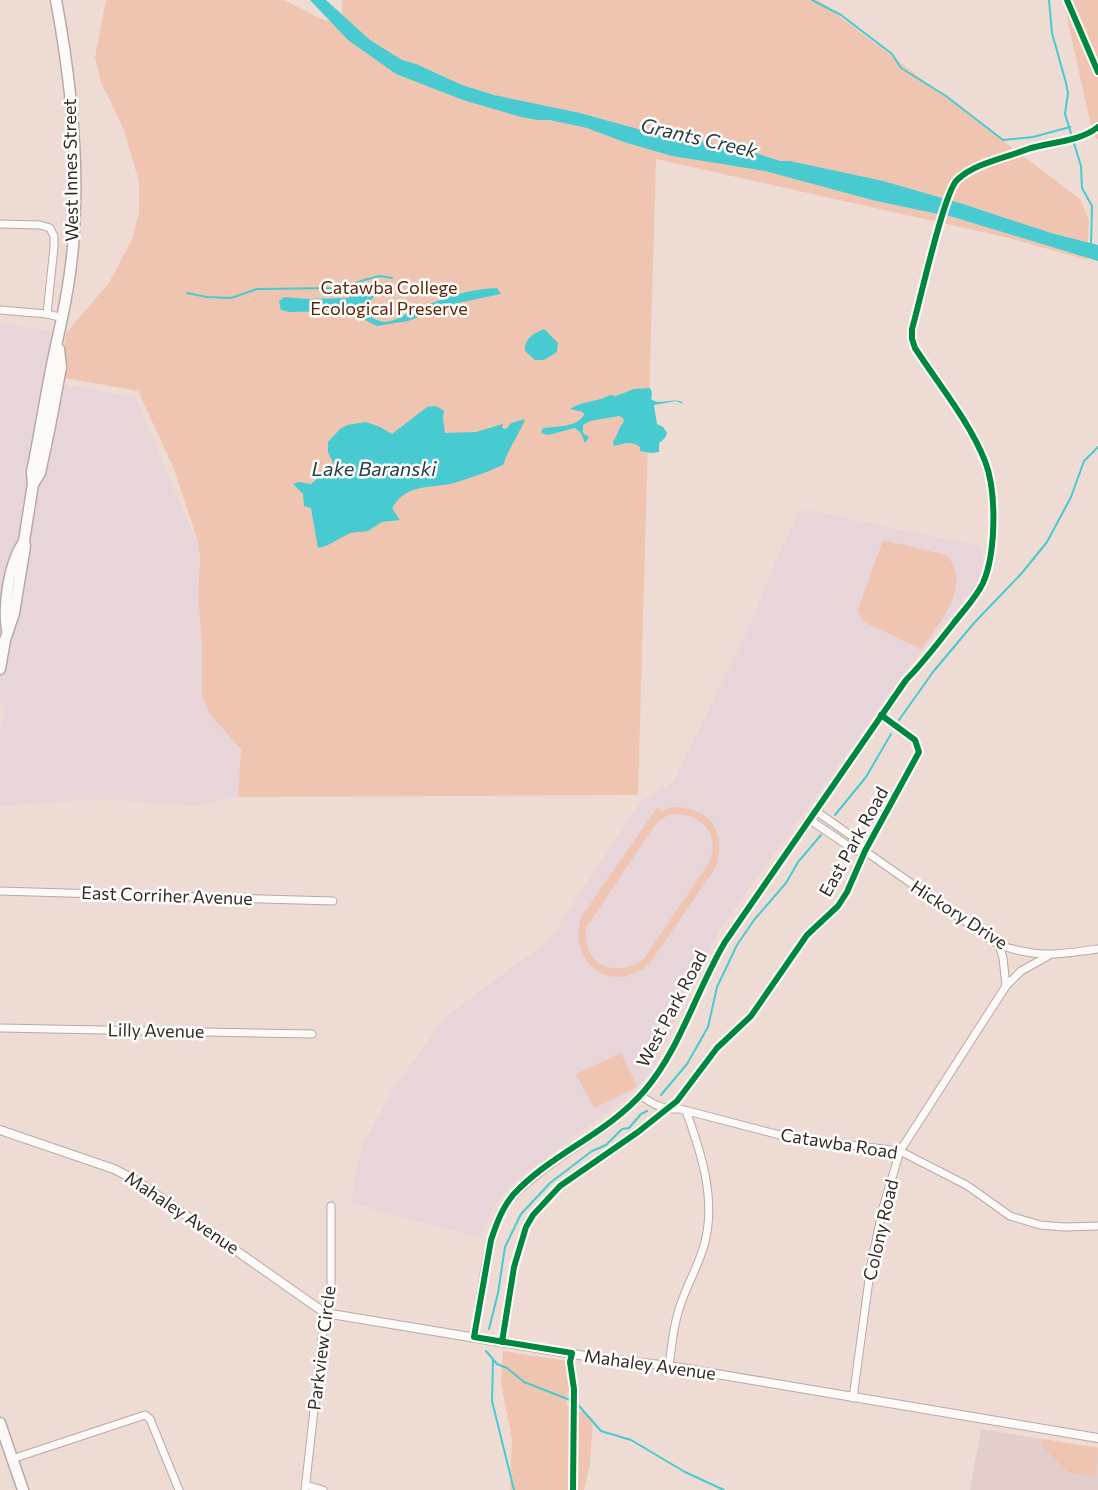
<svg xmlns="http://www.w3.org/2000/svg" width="1098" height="1490" viewBox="0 0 1098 1490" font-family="Commissioner,sans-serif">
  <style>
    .education { fill: #e8d5d9 }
    .medical { fill: #e4cecb }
    .green { fill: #efc5b1; fill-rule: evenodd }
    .water { fill: #47cbd0 }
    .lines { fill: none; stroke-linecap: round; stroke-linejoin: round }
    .stream { stroke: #47cbd0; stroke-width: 2 }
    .minor-casing { stroke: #b7aaa4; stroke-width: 9 }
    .tertiary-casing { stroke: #b7aaa4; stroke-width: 10 }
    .primary-casing { stroke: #b7aaa4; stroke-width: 13 }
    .minor { stroke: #fcfaf9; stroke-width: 7 }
    .tertiary { stroke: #fcfaf9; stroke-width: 8 }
    .primary { stroke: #fcfaf9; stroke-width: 10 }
    .cycleway-casing { stroke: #fff; stroke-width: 10 }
    .cycleway { stroke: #00873e; stroke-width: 6 }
    .labels { text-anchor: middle; stroke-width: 5; stroke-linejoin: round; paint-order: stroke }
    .street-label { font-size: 18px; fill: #362b25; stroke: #fff }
    .park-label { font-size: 18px; fill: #5e2500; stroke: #fff }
    .water-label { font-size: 20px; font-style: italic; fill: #284244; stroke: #fff }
  </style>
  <rect width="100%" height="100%" fill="#eedcd4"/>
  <!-- education -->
  <g class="education">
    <polygon points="0,323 60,332 42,381 135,397 199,548 198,594 202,643 201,660 210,714 235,743 241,759 238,797 193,806 103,799 0,806 0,735 5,706 0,704"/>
    <polygon points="808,510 980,546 982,552 982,568 977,585 911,663 719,931 656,1061 642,1082 631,1094 511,1184 492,1210 481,1238 350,1203 361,1148 393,1089 445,1017 549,940 641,801 673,782 751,623 777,558 799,512"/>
  </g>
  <!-- medical -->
  <polygon class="medical" points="981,1429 1098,1448 1098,1490 970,1490"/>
  <!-- green -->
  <g class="green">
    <polygon points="106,0 284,0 319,18 343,25 342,0 818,0 1080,199 1089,220 1087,260 1009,238 656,159 638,795 238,797 241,750 210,714 202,695 202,643 198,594 200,557 197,539 174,469 138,391 60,377 66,333 109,283 132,239 139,213 139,182 124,130 101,82 95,57"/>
    <polygon points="1063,0 1098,0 1098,139 1093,135"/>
    <path d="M883 540 946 555C974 584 939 624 921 649L862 621 858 610Z"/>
    <path d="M672 807C710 807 727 831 716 867L650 963C613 997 567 964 581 917L657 808 661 811ZM672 814C701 813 720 832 710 861L643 960C613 979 583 965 586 928L655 825 663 818Z"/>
    <polygon points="621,1053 637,1086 632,1090 594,1108 576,1074"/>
    <polygon points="503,1351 574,1362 566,1404 593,1418 590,1464 584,1490 510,1490 512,1440 501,1382"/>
    <polygon points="1043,1439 1098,1448 1096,1477 1068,1472 1042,1446"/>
  </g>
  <!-- water -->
  <g class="water">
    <polygon points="310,0 326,0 370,40 402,60 416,64 462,85 494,95 580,113 663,136 706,142 733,149 749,151 780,161 790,161 883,181 963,204 1051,233 1098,245 1098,261 953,217 876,201 765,171 672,156 624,142 587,128 550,120 537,120 521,117 463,100 396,74 348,40"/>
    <path d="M375 286 382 287 366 306 368 315C373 318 379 322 385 322 397 321 405 314 415 310 443 298 467 289 497 288L501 294 453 304 408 321 377 326 365 320 332 311 289 312 281 310 279 301 284 297 307 299 347 298Z"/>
    <path d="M544 329 558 343 557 352 544 360H535L525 351C524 339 534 333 544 329Z"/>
    <path d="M650 388 652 393 651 399C659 406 672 397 682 402L683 404 676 401 654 405 657 424 663 427 667 433 665 438 659 443V452L651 453 640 451V447C631 440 624 444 614 446L613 442C618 435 618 428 624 422L623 418 619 416 590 421 583 425V433L589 437 585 443 581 433 575 428 548 435 541 433 543 428C556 426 576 428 584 415L583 412 570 409C584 400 598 402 610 395L616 396 634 389Z"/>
    <path d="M434 406 438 407 444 411 443 418 445 433 476 432 503 424 502 428 506 429 511 423 525 419C521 431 504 457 504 464 494 470 462 481 450 484 426 488 406 485 392 508L400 520 382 522 368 531 350 533 326 546 318 548 311 508 304 506 303 494 293 484 299 482 311 484 319 477 336 469 328 452V442L340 429 347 425 366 422 380 427 392 434 427 407Z"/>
  </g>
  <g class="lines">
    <!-- stream -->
    <g class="stream">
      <polyline points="812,0 841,15 892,54 901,68 946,96 1003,140 1033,137 1070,127"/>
      <polyline points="1049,0 1052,33 1066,83 1068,93 1065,114 1081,166 1082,188 1092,206 1091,246"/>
      <polyline points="187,293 207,297 231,298 257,289 337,288 351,285 364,280 380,276 392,278"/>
      <polyline points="899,720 933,672 974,623 1021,574 1047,542 1071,497 1084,461 1098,447"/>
      <polyline points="835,815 866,777 891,734"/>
      <polyline points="661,1095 687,1064 708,1027 717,987 737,945 754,920 786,883 798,862 821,835"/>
      <polyline points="489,1329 498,1293 505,1247 521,1214 550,1183 592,1151 606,1145 622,1129 629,1128 641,1114 647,1111"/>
      <polyline points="486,1351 497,1364 507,1368 524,1382 570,1400"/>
      <polyline points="493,1361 492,1401 514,1490"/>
      <polyline points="579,1406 601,1431 631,1440 685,1472 724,1490"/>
    </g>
    <defs>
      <g id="minor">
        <polyline points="0,224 40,225 50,228 54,236 54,247 47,314"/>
        <polyline points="0,310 47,314 63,318"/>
        <polyline points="810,820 856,851 865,851 860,842 816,811"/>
        <path d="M865 851 999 945C1039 958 1057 955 1098 949"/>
        <polyline points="0,891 333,901"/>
        <polyline points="999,945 1003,958 1006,986"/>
        <polyline points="0,1028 312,1034"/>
        <path d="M640 1095C654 1105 663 1110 680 1109L791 1138 900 1151 968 1186 1010 1216 1040 1225 1064 1227 1098 1226"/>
        <path d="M474 1337C481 1300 485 1246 501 1213 510 1196 524 1186 538 1174 573 1146 616 1125 645 1090 680 1047 697 990 725 942L906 680"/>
        <polyline points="502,1342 514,1267 526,1227 533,1215 560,1186 638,1132 677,1101 717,1048 751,1016 807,935 838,906 847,892 865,851 919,752 915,740 881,715"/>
        <path d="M669 1366C672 1343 674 1320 683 1298 690 1279 700 1262 705 1242 716 1198 701 1152 686 1111"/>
        <polyline points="853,1398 871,1265 883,1208 900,1151 1006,986 1021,971 1048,956"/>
        <polyline points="12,1459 145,1415 150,1419 179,1490"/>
        <polyline points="306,1485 323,1490"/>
        <polyline points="305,1490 325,1313 331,1300 331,1206"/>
      </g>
      <polyline id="tertiary" points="0,1130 114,1169 137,1181 325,1313 591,1357 669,1366 1098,1438"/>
      <g id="primary">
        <polyline points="33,484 40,473 49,431 61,367 59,349"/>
        <path d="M7 630C3 605 9 564 23 543"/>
        <path d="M0 669 5 640 14 613 25 546 24 541 33 484 32 472C40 433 46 393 54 355 62 319 70 283 73 246 80 165 71 80 56 0"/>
        <polyline points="0,1423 23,1490"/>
      </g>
    </defs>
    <!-- minor casing -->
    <use href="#minor" class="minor-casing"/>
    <!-- tertiary casing -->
    <use href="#tertiary" class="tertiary-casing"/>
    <!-- primary casing -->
    <use href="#primary" class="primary-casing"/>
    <!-- minor -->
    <use href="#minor" class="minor"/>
    <!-- tertiary -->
    <use href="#tertiary" class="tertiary"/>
    <!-- primary -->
    <use href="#primary" class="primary"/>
    <defs>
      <g id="cycleway">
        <polyline points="1067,0 1098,72"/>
        <polyline points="502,1342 514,1267 526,1227 533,1215 560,1186 638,1132 677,1101 717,1048 751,1016 807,935 838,906 847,892 865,851 919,752 915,740 881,715"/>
        <path d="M573 1490 574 1389 570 1362 572 1353 474 1337 491 1240C496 1225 502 1208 513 1195 550 1154 608 1134 645 1090 680 1049 697 989 725 942L906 680C923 663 938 643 953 624 963 611 976 598 983 583 996 553 997 492 985 461 969 421 939 385 915 348L912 339V329C919 305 944 192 957 180 975 163 1005 158 1028 149 1050 142 1079 142 1098 127"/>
      </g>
    </defs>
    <!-- cycleway casing -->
    <use href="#cycleway" class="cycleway-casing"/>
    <!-- cycleway -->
    <use href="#cycleway" class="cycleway"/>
  </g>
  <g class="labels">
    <!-- street labels -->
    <g class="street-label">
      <text transform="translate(71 170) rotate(-91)" y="6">West Innes Street</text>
      <text transform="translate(854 842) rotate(-61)" y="6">East Park Road</text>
      <text transform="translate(167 896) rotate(2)" y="6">East Corriher Avenue</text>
      <text transform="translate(959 915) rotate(33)" y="6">Hickory Drive</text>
      <text transform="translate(672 1009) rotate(-62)" y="6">West Park Road</text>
      <text transform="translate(156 1031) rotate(1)" y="6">Lilly Avenue</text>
      <text transform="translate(839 1144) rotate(9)" y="6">Catawba Road</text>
      <text transform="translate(182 1213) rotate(34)" y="6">Mahaley Avenue</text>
      <text transform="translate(881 1230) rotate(-77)" y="6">Colony Road</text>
      <text transform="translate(322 1348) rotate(-83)" y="6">Parkview Circle</text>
      <text transform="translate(650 1365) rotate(8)" y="6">Mahaley Avenue</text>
    </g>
    <!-- park labels -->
    <g class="park-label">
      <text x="389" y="294">Catawba College<tspan x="389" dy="21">Ecological Preserve</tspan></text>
    </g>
    <!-- water labels -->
    <g class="water-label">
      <text transform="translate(699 138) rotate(13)" y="7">Grants Creek</text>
      <text x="374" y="476">Lake Baranski</text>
    </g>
  </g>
</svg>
